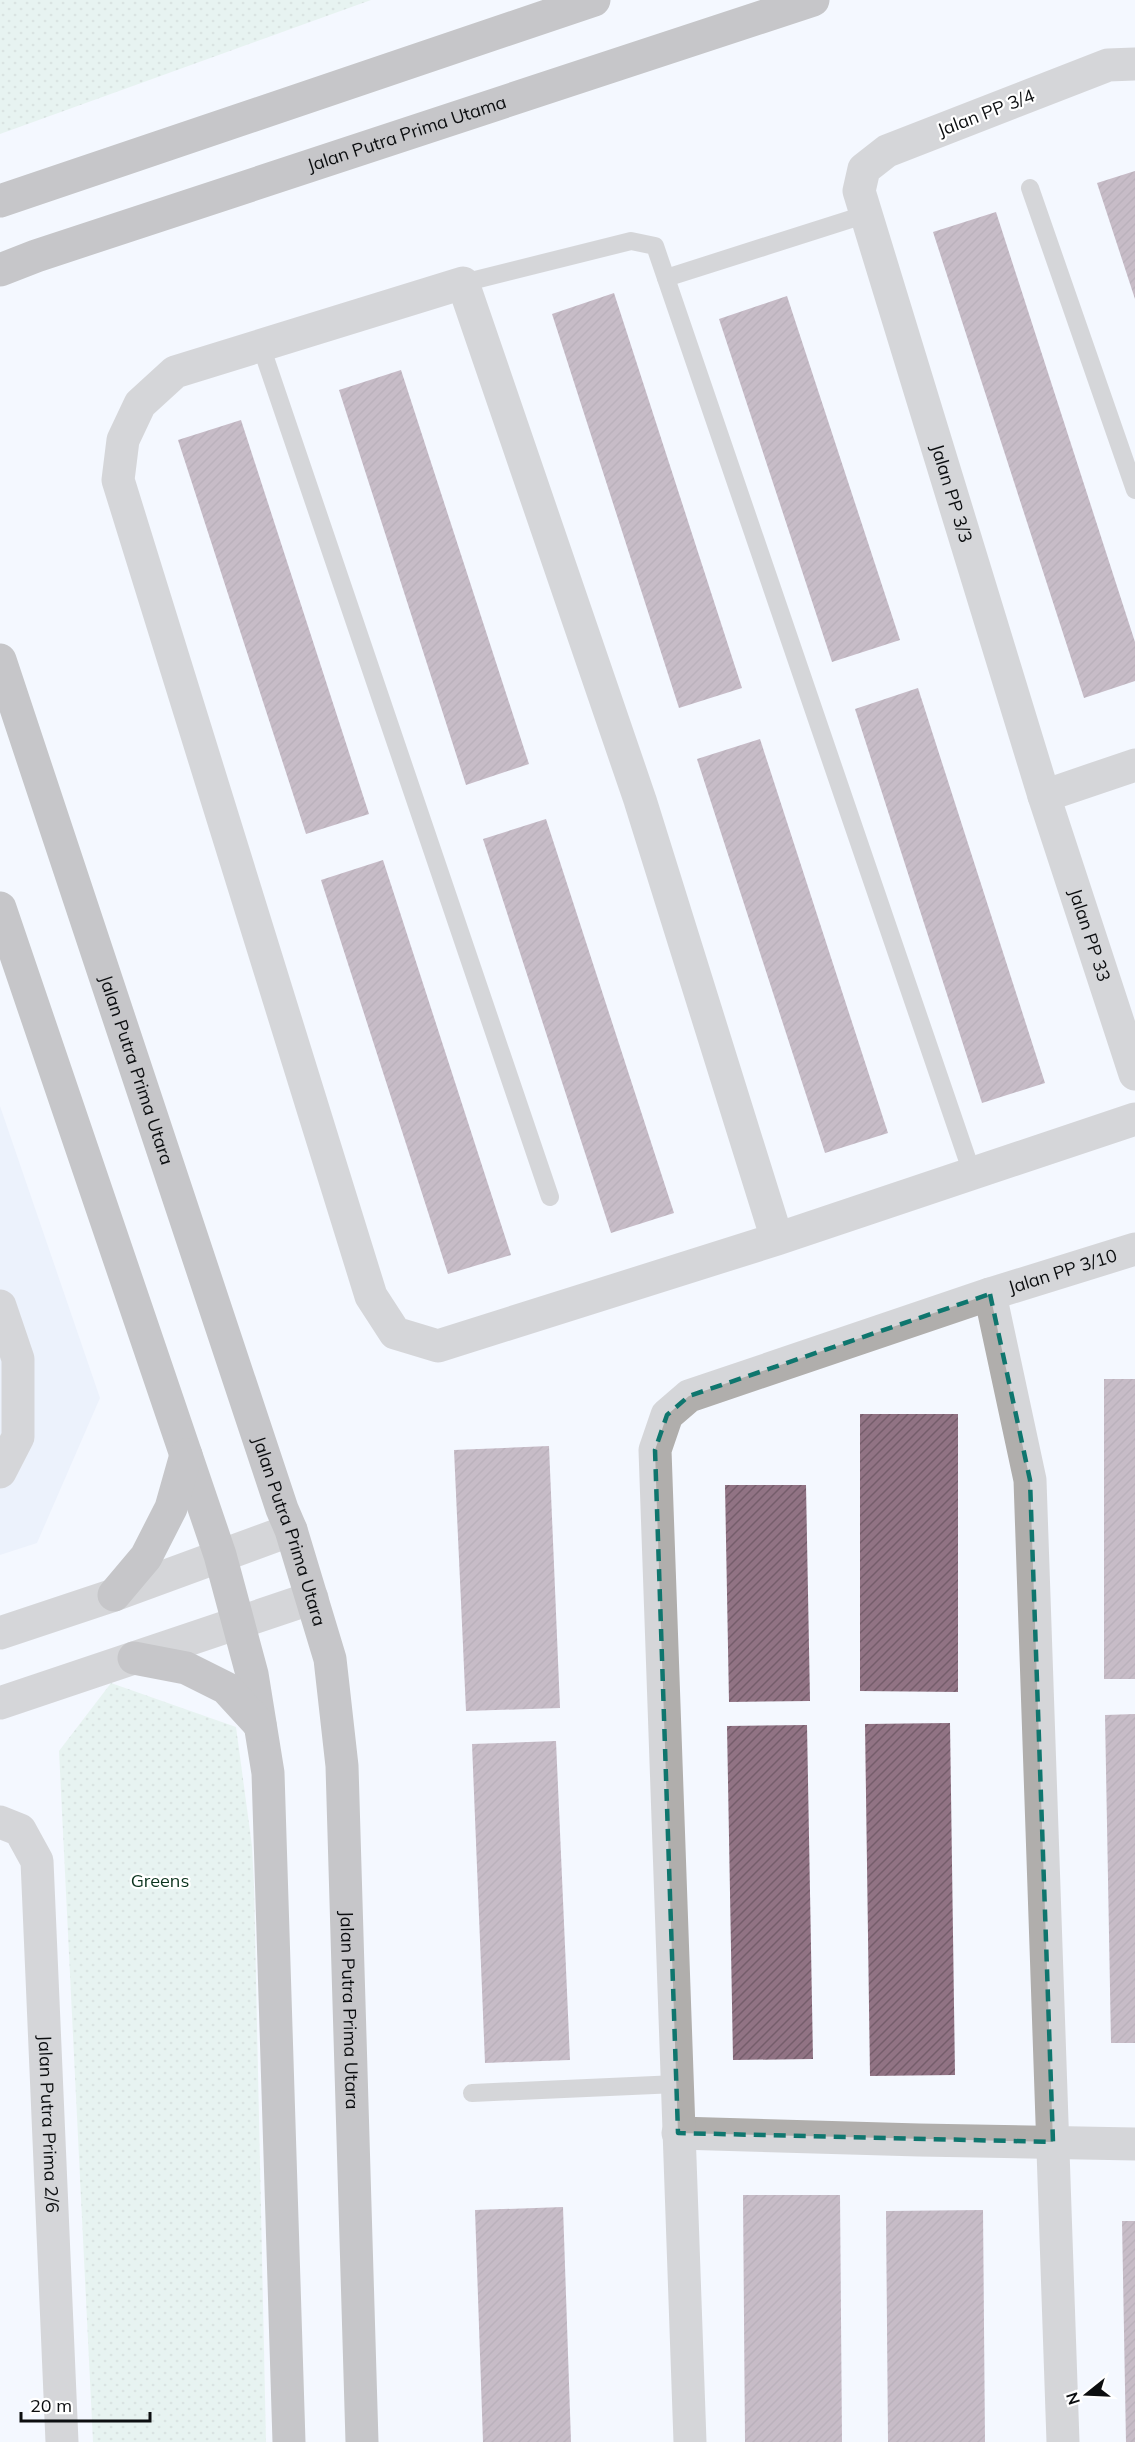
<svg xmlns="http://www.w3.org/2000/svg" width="1135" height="2442" viewBox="0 0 1135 2442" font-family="Mulish,sans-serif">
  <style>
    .built { fill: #e3ebf8 }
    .grass { fill: url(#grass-dots) }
    .building { fill: url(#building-hatch) }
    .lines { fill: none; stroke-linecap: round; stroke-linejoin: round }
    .lane { stroke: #b0aeac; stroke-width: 18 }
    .street { stroke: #b0aeac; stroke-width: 33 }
    .secondary { stroke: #8e8b87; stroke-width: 33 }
    .marked { fill: none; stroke: #0f766e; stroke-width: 4.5; stroke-dasharray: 12 8; stroke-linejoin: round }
    .labels { text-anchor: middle; stroke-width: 4.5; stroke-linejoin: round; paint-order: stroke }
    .street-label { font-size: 18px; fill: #0c0e10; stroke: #fff }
    .park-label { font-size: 18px; fill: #0a331d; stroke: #fff }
  </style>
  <defs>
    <pattern id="grass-dots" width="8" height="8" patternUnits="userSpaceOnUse" patternTransform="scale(1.5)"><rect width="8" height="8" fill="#d8eedf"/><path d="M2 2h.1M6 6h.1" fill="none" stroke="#b8cbbe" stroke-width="1.8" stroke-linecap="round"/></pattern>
    <pattern id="building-hatch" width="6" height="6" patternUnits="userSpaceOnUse" patternTransform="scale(1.5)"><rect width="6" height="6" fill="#917384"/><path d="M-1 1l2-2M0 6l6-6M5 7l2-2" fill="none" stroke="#755d6b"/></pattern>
  </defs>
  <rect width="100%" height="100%" fill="#f4f8ff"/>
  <!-- built -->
  <polygon class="built" points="0,1106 100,1398 37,1543 0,1555"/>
  <!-- grass -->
  <g class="grass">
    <polygon points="0,0 371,0 0,134"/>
    <polygon points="111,1683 236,1727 252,1846 254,1886 266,2442 93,2442 59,1751"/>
  </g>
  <!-- building -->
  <g class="building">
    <polygon points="1135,171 1135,299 1097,183"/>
    <polygon points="996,212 1135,642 1135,681 1084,698 933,232"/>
    <polygon points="614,293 742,688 679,708 552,314"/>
    <polygon points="787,296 900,640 832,662 719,319"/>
    <polygon points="401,370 529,764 466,785 339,390"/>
    <polygon points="241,420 369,814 306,834 178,440"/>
    <polygon points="918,688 1045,1083 982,1103 855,709"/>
    <polygon points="760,739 888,1133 825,1153 697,759"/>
    <polygon points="546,819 674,1213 611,1233 483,839"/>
    <polygon points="383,860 511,1255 448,1274 321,880"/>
    <rect x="1104" y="1379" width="31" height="300"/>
    <polygon points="860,1414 958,1414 958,1692 860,1691"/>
    <polygon points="549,1446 560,1708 466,1711 454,1450"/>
    <polygon points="725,1485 806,1485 810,1701 729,1702"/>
    <polygon points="1135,1714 1135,2043 1111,2043 1105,1715"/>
    <polygon points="950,1723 955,2075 870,2076 865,1724"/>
    <polygon points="807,1725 813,2059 733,2060 727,1726"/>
    <polygon points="556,1741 570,2060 485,2063 472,1744"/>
    <polygon points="743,2195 840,2195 842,2442 745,2442"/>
    <polygon points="563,2207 571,2442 483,2442 475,2210"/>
    <polygon points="983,2210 985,2442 888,2442 886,2211"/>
    <polygon points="1122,2221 1135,2221 1135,2442 1126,2442"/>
  </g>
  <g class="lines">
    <!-- lane -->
    <g class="lane">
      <polyline points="1030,188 1135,490"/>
      <polyline points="666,278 867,214"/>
      <polyline points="463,283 631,241 655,246 972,1173"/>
      <polyline points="261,346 550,1197"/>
      <polyline points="472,2093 677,2084"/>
    </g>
    <!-- street -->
    <g class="street">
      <path id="s1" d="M1135 64 1108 65 887 151 864 169 859 191 1044 796 1135 1074"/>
      <polyline points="1044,796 1135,765"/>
      <polyline points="777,1239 640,800 463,283 175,372 140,404 123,440 118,480 371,1296 395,1333 438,1346 777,1239 1135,1119"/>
      <path id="s2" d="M990 1294 1135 1249"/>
      <polyline points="0,1306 18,1359 18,1437 0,1472"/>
      <polyline points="0,1633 114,1595 291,1530"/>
      <polyline points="0,1703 312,1598"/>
      <path id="s3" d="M0 1822 20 1830 37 1861 62 2442"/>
      <polyline points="678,2133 919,2140 1135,2144"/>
      <polyline points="690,2442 655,1450 667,1415 689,1396 990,1294 1030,1480 1063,2442"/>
    </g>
    <!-- secondary -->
    <g class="secondary">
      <polyline points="0,201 594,0"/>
      <path id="s4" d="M0 270 36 256 813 0"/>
      <path id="s5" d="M0 660 282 1509 291 1530 330 1659 342 1766 362 2442"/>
      <polyline points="0,908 220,1555 252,1674 268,1773 289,2442"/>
      <polyline points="114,1595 146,1557 171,1508 186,1455"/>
      <polyline points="134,1658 186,1668 226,1688 260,1725"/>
    </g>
  </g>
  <!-- marked area -->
  <path d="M0 0H1135V2442H0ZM990 1294 1030 1480 1053 2142 678 2133 655 1450 667 1415 689 1396Z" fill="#f4f8ff" fill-opacity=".55" fill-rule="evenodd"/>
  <path class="marked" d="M990 1294 1030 1480 1053 2142 678 2133 655 1450 667 1415 689 1396Z"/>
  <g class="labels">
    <!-- street labels -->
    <g class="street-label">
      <text transform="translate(986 113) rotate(-21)" y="6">Jalan PP 3/4</text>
      <text dy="6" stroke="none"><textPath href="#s4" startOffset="429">Jalan Putra Prima Utama</textPath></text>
      <text dy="6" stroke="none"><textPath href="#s1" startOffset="632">Jalan PP 3/3</textPath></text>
      <text dy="6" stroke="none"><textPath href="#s1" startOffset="1095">Jalan PP 33</textPath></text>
      <text dy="6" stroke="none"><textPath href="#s5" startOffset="432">Jalan Putra Prima Utara</textPath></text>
      <text dy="6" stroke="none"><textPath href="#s2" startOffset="76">Jalan PP 3/10</textPath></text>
      <text dy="6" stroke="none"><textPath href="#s5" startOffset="918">Jalan Putra Prima Utara</textPath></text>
      <text dy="6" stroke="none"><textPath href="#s5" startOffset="1404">Jalan Putra Prima Utara</textPath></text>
      <text dy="6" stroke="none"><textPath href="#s3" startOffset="320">Jalan Putra Prima 2/6</textPath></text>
    </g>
    <!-- park labels -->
    <g class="park-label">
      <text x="160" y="1887">Greens</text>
    </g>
  </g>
  <!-- north arrow -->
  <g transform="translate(1087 2394) rotate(252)" stroke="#ffffff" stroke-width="4.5" paint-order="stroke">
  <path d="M0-4.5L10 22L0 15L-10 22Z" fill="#0c0e10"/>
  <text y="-9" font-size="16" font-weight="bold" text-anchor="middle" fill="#0c0e10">N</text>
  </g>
  <!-- scale -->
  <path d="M21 2412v9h129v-9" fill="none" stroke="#0c0e10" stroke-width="3"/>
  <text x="30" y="2412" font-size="18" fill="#0c0e10" stroke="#ffffff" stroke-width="4.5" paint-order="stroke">20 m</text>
</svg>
